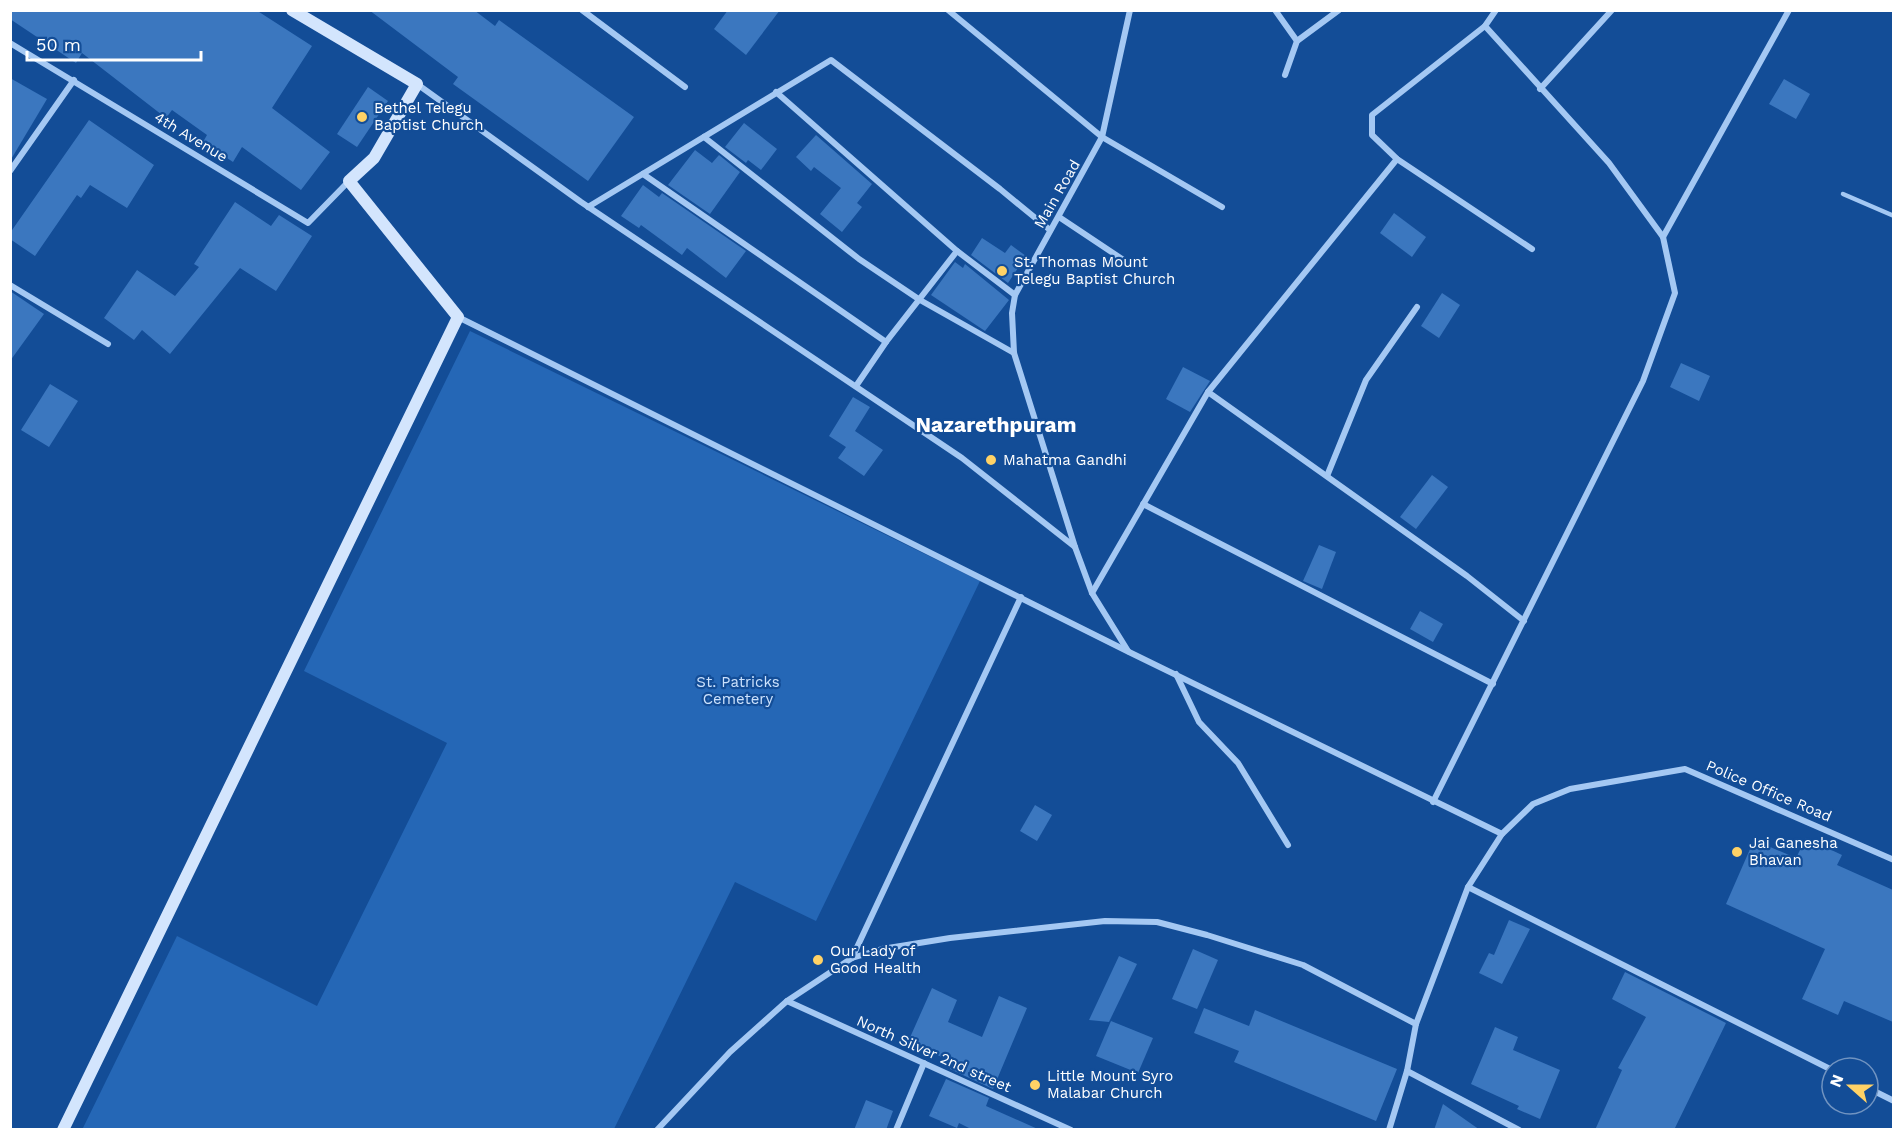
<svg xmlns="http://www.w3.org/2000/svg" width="1904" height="1140" viewBox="0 0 1904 1140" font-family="'Work Sans',sans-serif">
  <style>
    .green { fill: #2567b6 }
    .building { fill: #3b77bf }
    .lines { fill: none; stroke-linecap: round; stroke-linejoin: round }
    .service { stroke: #a4c8f3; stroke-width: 4.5 }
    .minor { stroke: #a4c8f3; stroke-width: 6 }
    .secondary { stroke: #d3e5fd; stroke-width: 12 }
    .poi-dot { fill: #ffd266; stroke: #134d97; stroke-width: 2 }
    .labels { text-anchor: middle; stroke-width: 4.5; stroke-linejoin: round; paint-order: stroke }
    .poi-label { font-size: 15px; fill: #fff; stroke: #134d97; text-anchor: start }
    .street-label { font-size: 15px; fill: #fff; stroke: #134d97 }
    .park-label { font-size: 15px; fill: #cce2fd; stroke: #134d97 }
    .district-label { font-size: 21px; font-weight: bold; fill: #fff; stroke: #134d97 }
  </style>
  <rect width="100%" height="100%" fill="#134d97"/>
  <!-- green -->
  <polygon class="green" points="470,331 980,581 816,921 735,882 614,1129 82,1130 177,936 317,1006 447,743 304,671"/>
  <!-- building -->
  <g class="building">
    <polygon points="10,10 256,10 312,46 272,108 330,152 301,190 242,147 233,162 203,142 207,135 172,110 166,118 82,53 76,63 10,19"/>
    <polygon points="369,10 474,10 495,26 499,20 634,117 588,181 453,84 458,77"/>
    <polygon points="728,10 780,10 746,55 714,29"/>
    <polygon points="10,78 47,99 10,161"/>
    <polygon points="1784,79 1810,94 1796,119 1769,104"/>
    <polygon points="368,87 388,101 357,147 337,134"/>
    <polygon points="89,120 154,165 127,208 90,185 81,198 77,195 35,256 10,239 10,233"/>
    <polygon points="744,123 777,149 761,170 748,160 746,163 725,147"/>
    <polygon points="816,135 872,184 857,203 862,207 842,232 820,214 841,188 814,167 811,171 796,157"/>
    <polygon points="695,150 712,163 719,155 740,172 710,214 668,185"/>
    <polygon points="643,185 659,197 662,193 746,251 726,278 687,248 682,255 641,225 639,228 621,216"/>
    <polygon points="235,202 271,226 279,215 312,236 276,291 240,268 170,354 142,330 134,340 104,318 137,270 175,296 199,267 194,264"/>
    <polygon points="1394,213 1426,237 1412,257 1380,233"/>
    <polygon points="982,238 1005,253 1011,245 1026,256 1008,283 971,255"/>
    <polygon points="955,262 963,268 965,264 1009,300 985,331 931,295"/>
    <polygon points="10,291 44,314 10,361"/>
    <polygon points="1442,293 1460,305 1439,338 1421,326"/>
    <polygon points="1681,363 1710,376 1699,401 1670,387"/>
    <polygon points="1183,367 1210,381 1190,412 1166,399"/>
    <polygon points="50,384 78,401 49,447 21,430"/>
    <polygon points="853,397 870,407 855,431 883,450 864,476 838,458 846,447 829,436"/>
    <polygon points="1432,475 1448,487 1416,529 1400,517"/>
    <polygon points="1319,545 1336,552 1322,589 1303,581"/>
    <polygon points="1420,611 1443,624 1433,642 1410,629"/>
    <polygon points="1035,805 1052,815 1037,841 1020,831"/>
    <polygon points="1806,838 1842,855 1837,865 1893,890 1893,1022 1844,1001 1838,1015 1802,999 1825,949 1726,904 1754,840 1796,858"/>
    <polygon points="1509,920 1530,929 1502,984 1479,973 1489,953 1494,955"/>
    <polygon points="1193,949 1218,960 1197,1009 1172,999"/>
    <polygon points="1119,956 1137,964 1109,1022 1089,1020"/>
    <polygon points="1625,972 1726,1023 1674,1130 1595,1130 1622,1070 1618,1068 1646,1017 1612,999"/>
    <polygon points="932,988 957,1000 948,1022 982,1037 999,996 1027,1008 993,1089 950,1069 953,1062 908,1042"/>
    <polygon points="1204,1008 1249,1026 1255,1010 1397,1069 1376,1121 1234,1062 1239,1051 1194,1033"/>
    <polygon points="1111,1021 1153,1038 1138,1073 1096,1056"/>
    <polygon points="1495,1027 1518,1037 1513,1050 1560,1070 1540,1119 1517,1109 1519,1106 1471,1084"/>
    <polygon points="946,1079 989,1098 986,1106 1040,1130 973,1130 959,1123 957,1128 929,1116"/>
    <polygon points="866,1100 893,1111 886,1130 854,1130"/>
    <polygon points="1443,1104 1480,1130 1434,1130"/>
  </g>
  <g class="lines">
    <!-- service -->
    <polyline class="service" points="1843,194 1894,216"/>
    <!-- minor -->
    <g class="minor">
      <polyline points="582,10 685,87"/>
      <polyline points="948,10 1102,137 1222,207"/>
      <polyline points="1275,10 1297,41"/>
      <polyline points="1485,26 1372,115 1372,135 1397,159 1532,249"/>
      <polyline points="10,43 308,223 349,181"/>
      <polyline points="1285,75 1297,41 1339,10"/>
      <polyline points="417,84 581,202 962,458 1075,547"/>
      <polyline points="1540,89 1612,10"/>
      <polyline points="776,92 957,251 1015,295"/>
      <polyline points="704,137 859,259 920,300 1014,353"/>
      <polyline points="10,171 74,80"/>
      <polyline points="643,174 886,342"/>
      <polyline points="588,207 831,60 1000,189 1050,230"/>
      <polyline points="1059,217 1125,261"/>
      <polyline points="1663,237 1789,10"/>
      <polyline points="10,285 108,344"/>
      <polyline points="458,317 1129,652 1502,834"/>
      <polyline points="856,386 886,342 957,251"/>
      <polyline points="1208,392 1467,576 1524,621"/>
      <polyline points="1327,476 1366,380 1417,307"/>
      <polyline points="1143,504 1493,684"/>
      <polyline points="1092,593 1208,392 1397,159"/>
      <polyline points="1128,651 1092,593 1075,547 1014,353 1012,313 1015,295 1102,137 1130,10"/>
      <polyline points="1176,674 1199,722 1238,763 1288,845"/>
      <polyline points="1433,802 1643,381 1675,293 1663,237 1609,163 1485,26 1496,10"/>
      <polyline points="1468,887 1832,1070"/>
      <polyline points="852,958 1021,597"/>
      <polyline points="787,1001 1071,1130"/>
      <polyline points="1407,1071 1519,1130"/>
      <polyline points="1868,1088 1894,1101"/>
      <polyline points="657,1130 730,1052 787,1001 852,958 882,949 950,938 1105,921 1157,922 1207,935 1303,965 1416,1024"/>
      <polyline points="896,1130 924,1063"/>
      <polyline points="1389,1130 1407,1071 1416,1024 1468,887 1502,834 1533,804 1570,789 1685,769 1894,860"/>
    </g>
    <!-- secondary -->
    <polyline class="secondary" points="63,1130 458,317 349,181 374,158 417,84 292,10"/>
  </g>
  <!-- markers -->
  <g class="poi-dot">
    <circle cx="362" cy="117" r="6"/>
    <circle cx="1002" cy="271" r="6"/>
    <circle cx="991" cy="460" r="6"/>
    <circle cx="1737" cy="852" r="6"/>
    <circle cx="818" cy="960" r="6"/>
    <circle cx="1035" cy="1085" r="6"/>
  </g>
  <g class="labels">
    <!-- poi labels -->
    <g class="poi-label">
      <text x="374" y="113">Bethel Telegu<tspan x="374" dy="17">Baptist Church</tspan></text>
      <text x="1014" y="267">St. Thomas Mount<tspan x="1014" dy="17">Telegu Baptist Church</tspan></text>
      <text x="1003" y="465">Mahatma Gandhi</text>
      <text x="1749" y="848">Jai Ganesha<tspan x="1749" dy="17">Bhavan</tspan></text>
      <text x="830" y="956">Our Lady of<tspan x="830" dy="17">Good Health</tspan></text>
      <text x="1047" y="1081">Little Mount Syro<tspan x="1047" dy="17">Malabar Church</tspan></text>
    </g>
    <!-- street labels -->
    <g class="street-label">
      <text transform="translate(191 137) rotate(31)" y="5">4th Avenue</text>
      <text transform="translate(1057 194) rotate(-60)" y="5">Main Road</text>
      <text transform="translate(1769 791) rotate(23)" y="5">Police Office Road</text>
      <text transform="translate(934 1054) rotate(24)" y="5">North Silver 2nd street</text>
    </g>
    <!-- park labels -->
    <g class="park-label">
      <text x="738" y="687">St. Patricks<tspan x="738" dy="17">Cemetery</tspan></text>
    </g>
    <!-- district labels -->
    <g class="district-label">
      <text x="996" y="432">Nazarethpuram</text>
    </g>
  </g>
  <!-- border -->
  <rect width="1904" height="1140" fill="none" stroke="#ffffff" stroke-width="24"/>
  <!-- north arrow -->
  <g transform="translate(1850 1086) rotate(291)"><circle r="28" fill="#134d97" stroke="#7194c1" stroke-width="1.5"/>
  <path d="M0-4.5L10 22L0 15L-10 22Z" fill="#ffd266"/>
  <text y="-9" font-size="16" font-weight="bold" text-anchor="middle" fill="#ffffff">N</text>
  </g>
  <!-- scale -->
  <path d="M27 51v9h174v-9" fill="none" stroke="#ffffff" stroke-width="3"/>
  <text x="36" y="51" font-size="18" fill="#ffffff" stroke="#134d97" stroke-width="4.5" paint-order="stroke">50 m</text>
</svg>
